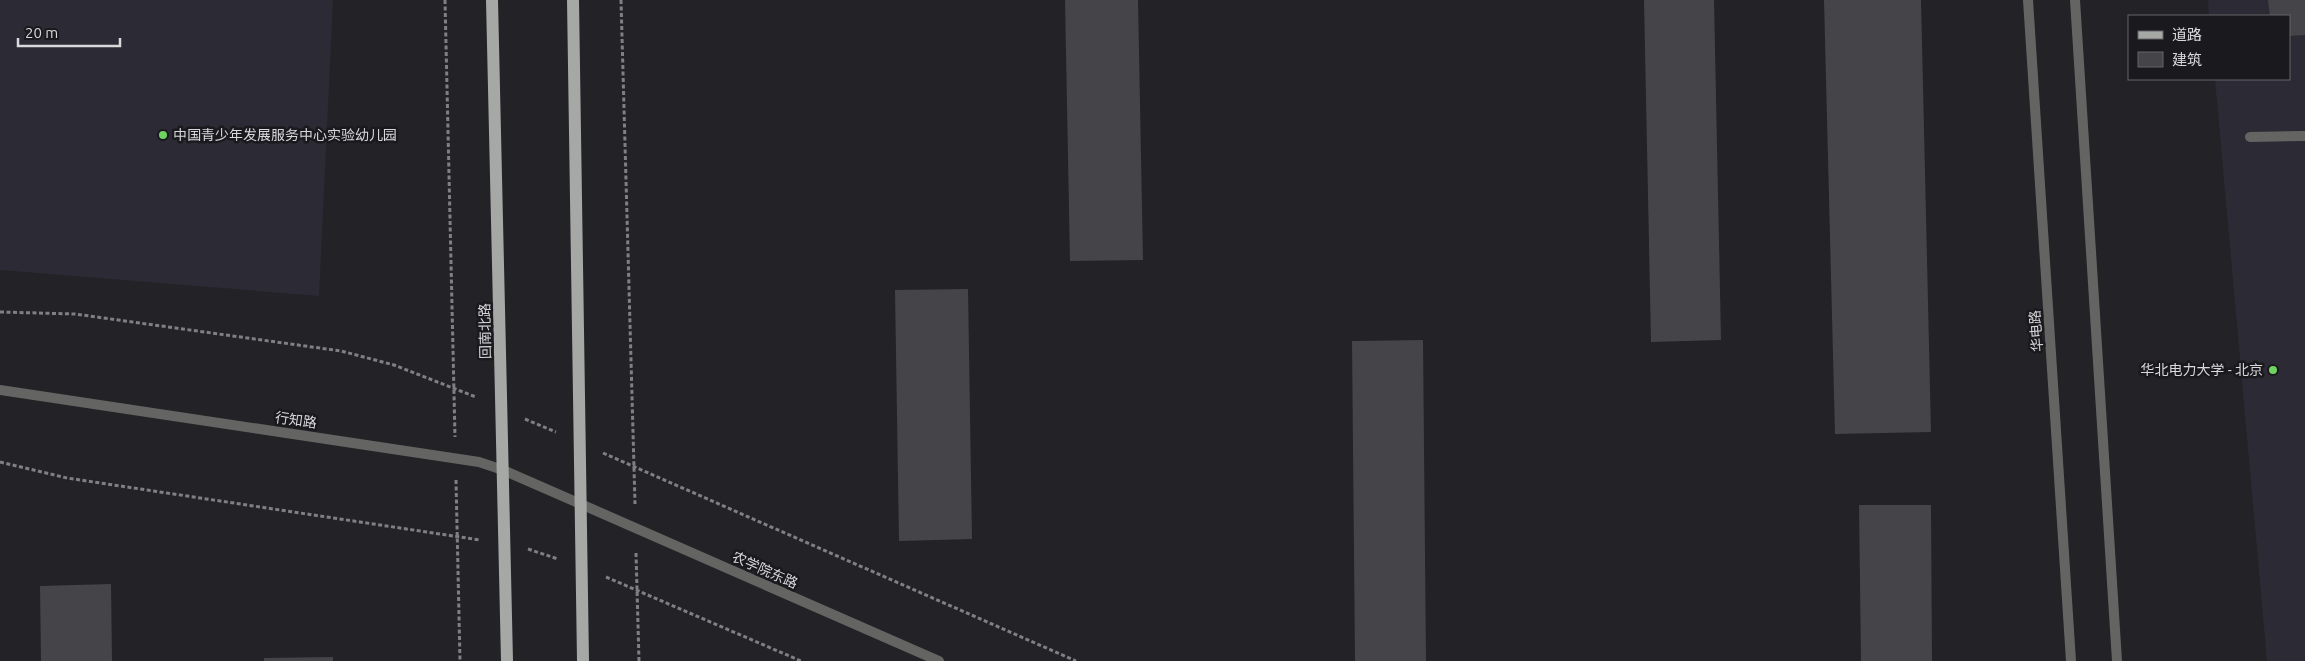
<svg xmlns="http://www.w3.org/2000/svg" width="2305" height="661" viewBox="0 0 2305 661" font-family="Ubuntu,'Noto Sans SC',sans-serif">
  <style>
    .built { fill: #2c2a34 }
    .building { fill: #454449 }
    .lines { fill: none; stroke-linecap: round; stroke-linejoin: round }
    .path { stroke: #807f83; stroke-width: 3; stroke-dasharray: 4 2.5; stroke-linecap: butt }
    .service { stroke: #646563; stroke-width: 10 }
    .tertiary { stroke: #646563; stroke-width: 10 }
    .primary { stroke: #a5a8a4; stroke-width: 12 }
    .poi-dot { fill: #6ed360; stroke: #1a191d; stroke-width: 2 }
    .labels { text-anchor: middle; stroke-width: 5; stroke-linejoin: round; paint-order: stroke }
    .poi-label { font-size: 14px; fill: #d9d8db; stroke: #1a191d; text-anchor: start }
    .street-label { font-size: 14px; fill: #d9d8db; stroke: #1a191d }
  </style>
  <rect width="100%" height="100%" fill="#232227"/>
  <!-- built -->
  <g class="built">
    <polygon points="0,0 333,0 319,296 0,270"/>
    <polygon points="2208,0 2305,0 2305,661 2267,661 2215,79 2289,79 2289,16 2209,16"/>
  </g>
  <!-- building -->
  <g class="building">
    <polygon points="1065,0 1138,0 1143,260 1070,261"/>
    <polygon points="1644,0 1714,0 1721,340 1651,342"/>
    <polygon points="1824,0 1921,0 1931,432 1835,434"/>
    <polygon points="2268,0 2305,0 2305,35 2289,36 2289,16 2270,16"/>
    <polygon points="968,289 972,539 899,541 895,290"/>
    <polygon points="1423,340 1426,661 1355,661 1352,341"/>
    <polygon points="1859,505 1931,505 1932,661 1861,661"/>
    <polygon points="111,584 112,661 41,661 40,586"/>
    <polygon points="333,657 333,661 264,661 264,658"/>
  </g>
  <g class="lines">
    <!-- path -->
    <g class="path">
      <polyline points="445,0 455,437"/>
      <polyline points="621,0 635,504"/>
      <polyline points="0,312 75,314 341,351 394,365 476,397"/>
      <polyline points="525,419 556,432"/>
      <polyline points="603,453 1076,661"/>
      <polyline points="0,462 67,478 480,540"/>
      <polyline points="456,480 460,661"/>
      <polyline points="528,549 558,559"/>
      <polyline points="636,553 639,661"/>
      <polyline points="606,577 801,661"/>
    </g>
    <!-- service -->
    <polyline class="service" points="2250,137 2305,136"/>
    <!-- tertiary -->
    <g class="tertiary">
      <polyline points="2028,0 2071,661"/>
      <polyline points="2075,0 2117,661"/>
      <polyline points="0,390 479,462 503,470 939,661"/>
    </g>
    <!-- primary -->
    <g class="primary">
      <polyline points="492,0 507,661"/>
      <polyline points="573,0 583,661"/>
    </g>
  </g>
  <!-- markers -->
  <g class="poi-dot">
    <circle cx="163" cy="135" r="5"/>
    <circle cx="2273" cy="370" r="5"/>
  </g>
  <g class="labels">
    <!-- poi labels -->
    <g class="poi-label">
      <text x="173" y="140">中国青少年发展服务中心实验幼儿园</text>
      <text x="2263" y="375" text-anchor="end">华北电力大学 - 北京</text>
    </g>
    <!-- street labels -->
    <g class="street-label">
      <text transform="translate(485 331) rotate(-91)" y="5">回南北路</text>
      <text transform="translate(2036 331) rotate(-94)" y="5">华电路</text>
      <text transform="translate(296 420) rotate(8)" y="5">行知路</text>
      <text transform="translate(765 570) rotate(24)" y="5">农学院东路</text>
    </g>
  </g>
  <!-- legend -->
  <rect x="2128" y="15" width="162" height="65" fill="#1a191d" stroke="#666569"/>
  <rect x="2138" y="31" width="25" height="8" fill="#a5a8a4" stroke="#666569"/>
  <text x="2172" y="40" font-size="15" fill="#d9d8db">道路</text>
  <rect x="2138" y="52" width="25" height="15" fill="#454449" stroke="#666569"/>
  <text x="2172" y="65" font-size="15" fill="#d9d8db">建筑</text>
  <!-- scale -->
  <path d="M18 38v8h102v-8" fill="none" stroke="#d9d8db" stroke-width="2.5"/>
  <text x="25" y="38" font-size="15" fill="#d9d8db" stroke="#1a191d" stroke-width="4" paint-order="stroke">20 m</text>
</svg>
